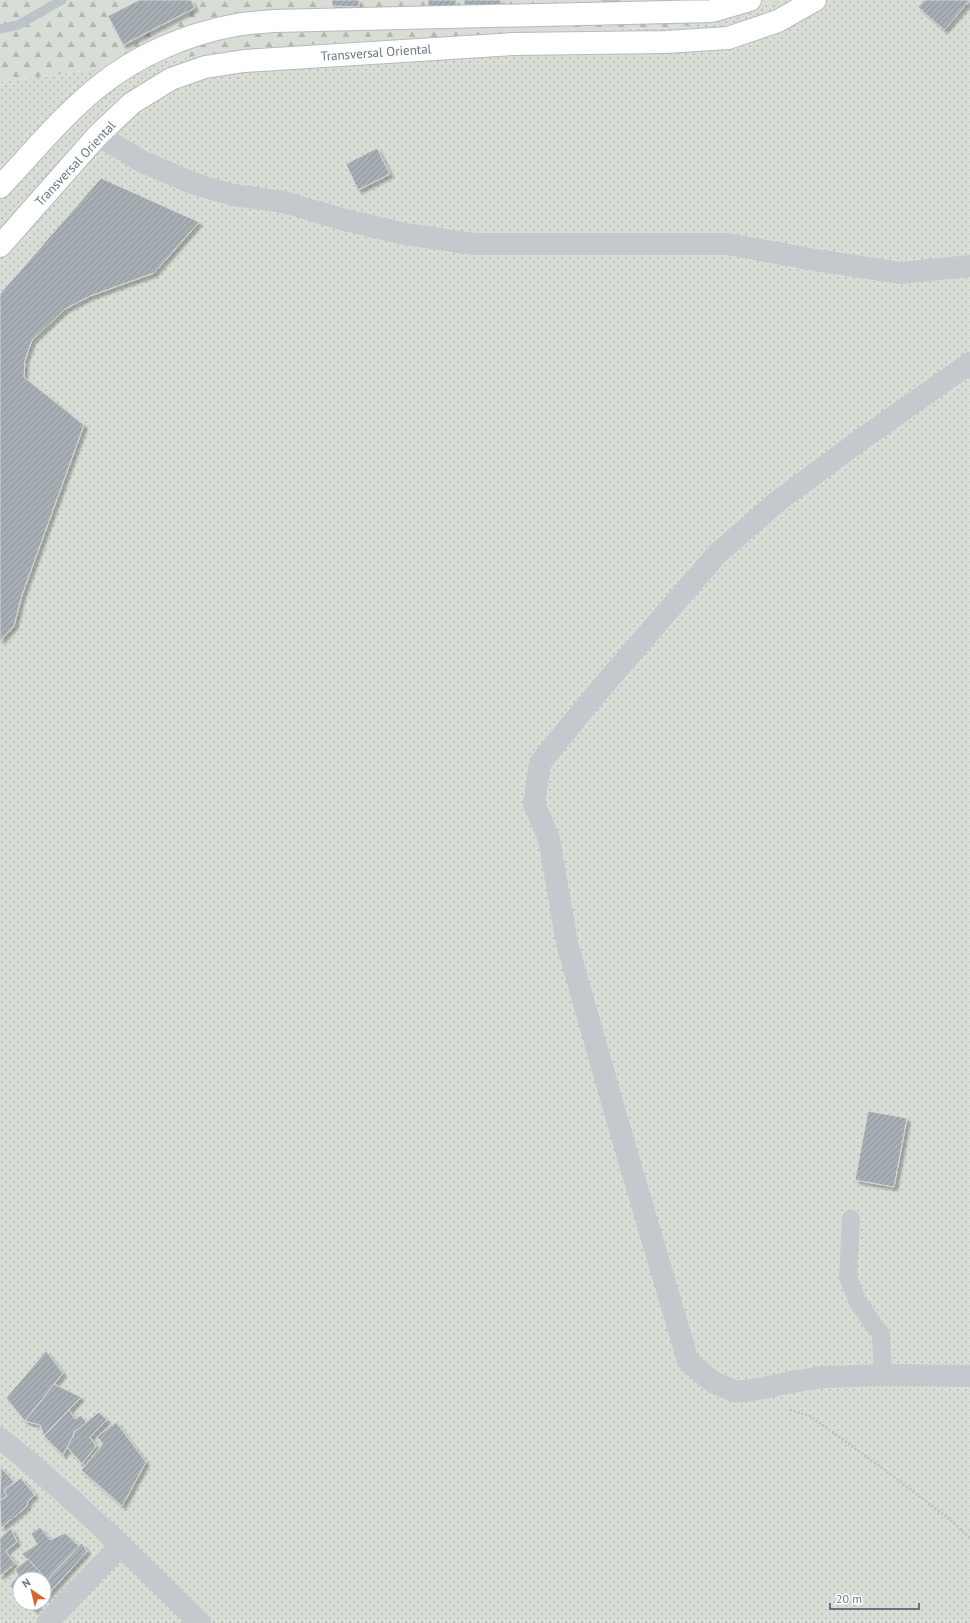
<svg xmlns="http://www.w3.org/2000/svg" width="970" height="1623" viewBox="0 0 970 1623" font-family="'PT Sans',sans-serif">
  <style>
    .grass { fill: url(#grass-dots); fill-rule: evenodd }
    .forest { fill: url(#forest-firs) }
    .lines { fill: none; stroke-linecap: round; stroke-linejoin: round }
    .stream { stroke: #bbc4c9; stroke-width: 9 }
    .building { fill: url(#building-hatch); stroke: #d8d9d7; filter: url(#shadow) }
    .secondary-casing { stroke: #b5babe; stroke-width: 24 }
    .path { stroke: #bdbfc1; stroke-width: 2.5; stroke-dasharray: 2 2; stroke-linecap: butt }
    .lane { stroke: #c5c8cc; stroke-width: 18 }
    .street { stroke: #c5c8cc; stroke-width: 22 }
    .secondary { stroke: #fff; stroke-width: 22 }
    .labels { text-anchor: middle; stroke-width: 4; stroke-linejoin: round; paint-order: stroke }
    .street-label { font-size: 13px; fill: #677584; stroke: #fff }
  </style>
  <defs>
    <pattern id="grass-dots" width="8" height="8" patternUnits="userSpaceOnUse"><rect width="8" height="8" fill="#d8ded5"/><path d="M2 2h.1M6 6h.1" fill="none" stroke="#b3b9b2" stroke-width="1.8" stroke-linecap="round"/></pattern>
    <pattern id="forest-firs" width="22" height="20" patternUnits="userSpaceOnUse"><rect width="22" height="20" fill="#d8ded5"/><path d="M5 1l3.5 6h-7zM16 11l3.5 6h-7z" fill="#b3b9b2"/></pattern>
    <pattern id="building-hatch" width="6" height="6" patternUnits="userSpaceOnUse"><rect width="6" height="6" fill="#a7afb5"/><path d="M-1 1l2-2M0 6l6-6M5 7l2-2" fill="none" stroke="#8c9399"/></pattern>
    <filter id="shadow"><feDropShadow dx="3.5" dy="3.5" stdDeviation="1" flood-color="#0004"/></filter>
  </defs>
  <rect width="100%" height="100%" fill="#f7f7f4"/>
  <!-- grass -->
  <path class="grass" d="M783 0H970V1623H0V82L211 54 318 44 687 26ZM20 1579H44V1603H20Z"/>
  <!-- forest -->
  <polygon class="forest" points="0,0 783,0 687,26 318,44 211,54 0,82"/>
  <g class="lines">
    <!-- stream -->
    <polyline class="stream" points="0,29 18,25 62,0"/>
  </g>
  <!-- building -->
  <g class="building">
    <polygon points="139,0 191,0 195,8 123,45 108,16"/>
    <polygon points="332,0 359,0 359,7 332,6"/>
    <polygon points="428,0 456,0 456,8 428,9"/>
    <polygon points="464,0 501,0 501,6 464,5"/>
    <polygon points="598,0 621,0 619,7"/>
    <polygon points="925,0 970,0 944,30 918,7"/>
    <polygon points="377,148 390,174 358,190 346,164"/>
    <polygon points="101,178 199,222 154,273 90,296 65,309 32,340 25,360 24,377 84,425 22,595 14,626 0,641 0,294"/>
    <polygon points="868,1111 907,1118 894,1187 855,1180"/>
    <polygon points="46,1351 63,1373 25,1421 6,1398"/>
    <polygon points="54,1384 81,1397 44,1436 40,1425 25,1421"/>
    <polygon points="69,1410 75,1419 81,1415 87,1423 74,1432 73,1437 63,1455 44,1436"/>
    <polygon points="99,1412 107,1420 90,1437 96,1446 82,1464 67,1447 73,1437 74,1432"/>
    <polygon points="116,1422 146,1462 122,1506 81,1470 103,1444 97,1437"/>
    <polygon points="1,1467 14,1482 4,1490 7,1496 0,1500"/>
    <polygon points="21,1478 35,1495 29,1500 26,1507 1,1528 0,1500 7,1496 4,1490"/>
    <polygon points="40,1527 50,1540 65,1533 79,1546 47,1580 22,1554 37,1544 31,1534"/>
    <polygon points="11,1528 17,1542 6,1551 15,1564 0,1576 0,1538"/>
    <polygon points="82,1543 87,1551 44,1599 44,1579 20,1579 20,1596 10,1586 18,1575 15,1569 28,1559 47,1580"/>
    <polygon points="27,1603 40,1603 34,1610"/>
  </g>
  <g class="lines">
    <defs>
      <g id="secondary">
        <path d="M0 187C32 153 62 116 98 87 137 55 187 34 236 25 248 23 261 22 273 21L712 11 750 0"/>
        <polyline points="0,246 98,135 132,103 171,79 205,67 244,61 513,44 666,42 728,38 778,21 815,0"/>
      </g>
    </defs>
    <!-- secondary casing -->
    <use href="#secondary" class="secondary-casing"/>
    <!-- path -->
    <polyline class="path" points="790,1410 810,1416 885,1470 948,1518 970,1538"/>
    <!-- lane -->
    <polyline class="lane" points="851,1219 848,1277 858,1302 881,1335 883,1375"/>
    <!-- street -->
    <g class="street">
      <polyline points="98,135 143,162 195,184 233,195 284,202 341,219 405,234 474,244 728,244 815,260 901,273 970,266"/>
      <polyline points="970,363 862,439 778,501 717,554 597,693 540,763 534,804 549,839 567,943 616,1116 688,1361 713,1382 737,1392 758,1389 791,1382 824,1377 883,1375 970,1376"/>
      <path d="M0 1438C71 1495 135 1559 200 1623"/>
      <polyline points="47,1623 121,1545"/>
    </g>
    <!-- secondary -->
    <use href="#secondary" class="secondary"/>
  </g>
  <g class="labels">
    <!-- street labels -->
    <g class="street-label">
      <text transform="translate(376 52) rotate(-4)" y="5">Transversal Oriental</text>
      <text transform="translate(75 163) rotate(-47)" y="5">Transversal Oriental</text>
    </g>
  </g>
  <!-- north arrow -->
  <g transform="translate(32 1591) rotate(325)"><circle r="19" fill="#ffffff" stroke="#c2c8ce"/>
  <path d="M0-3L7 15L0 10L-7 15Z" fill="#da6431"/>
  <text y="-6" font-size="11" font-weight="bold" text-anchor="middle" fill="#677584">N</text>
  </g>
  <!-- scale -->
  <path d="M830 1603v6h89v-6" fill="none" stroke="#677584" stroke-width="2"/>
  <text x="836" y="1603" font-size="12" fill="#677584" stroke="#ffffff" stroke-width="3" paint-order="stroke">20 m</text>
</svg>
